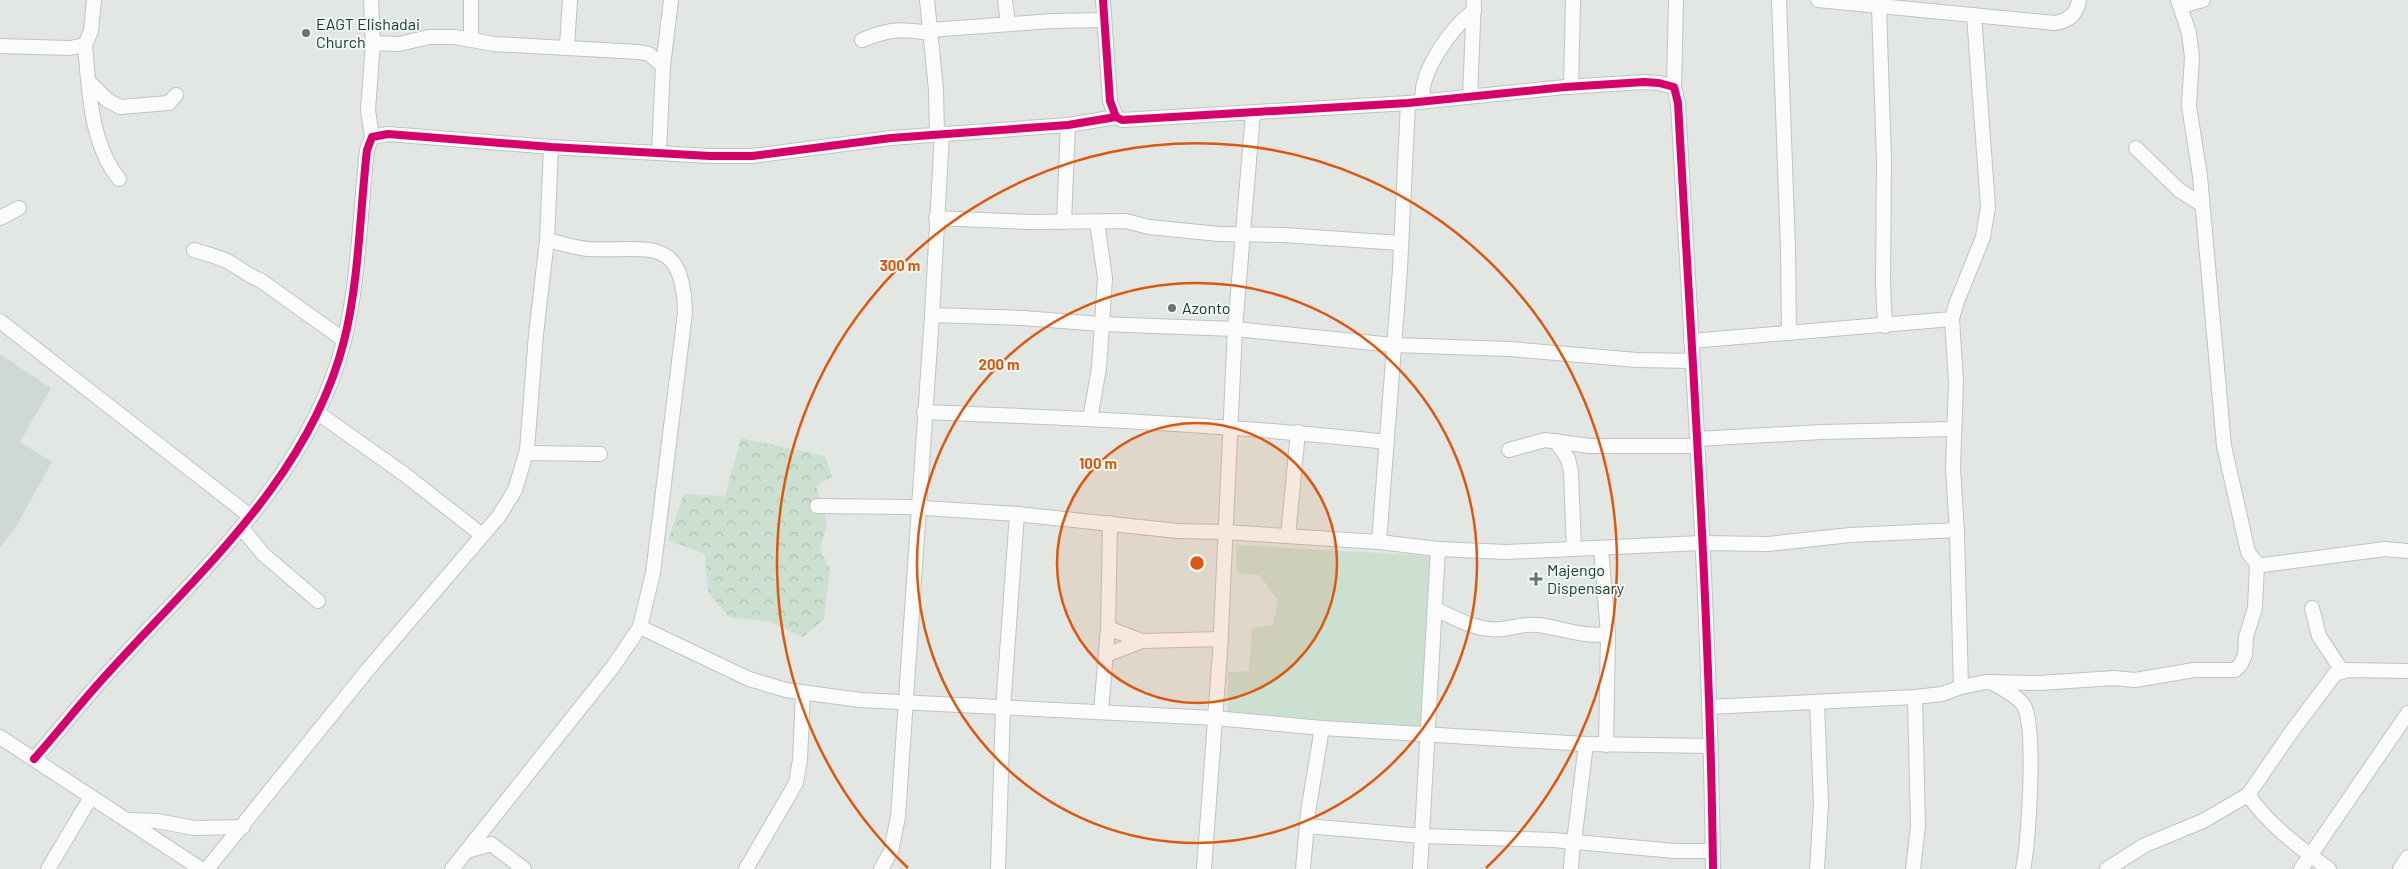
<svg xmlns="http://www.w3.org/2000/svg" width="2408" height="869" viewBox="0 0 2408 869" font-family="Barlow,sans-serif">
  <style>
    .built { fill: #cfd9d4 }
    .green { fill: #cbe0d0 }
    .forest { fill: url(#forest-crowns) }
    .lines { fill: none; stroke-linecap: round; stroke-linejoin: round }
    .minor-casing { stroke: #bfc4c1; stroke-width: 16 }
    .minor { stroke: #fbfbfb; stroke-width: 14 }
    .cycleway-casing { stroke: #eff7f2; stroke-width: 11 }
    .cycleway { stroke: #d6006c; stroke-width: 8 }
    .ring { fill: none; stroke: #de570e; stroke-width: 2.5 }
    .poi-dot { fill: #647670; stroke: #eff7f2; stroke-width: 2 }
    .labels { text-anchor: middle; stroke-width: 4; stroke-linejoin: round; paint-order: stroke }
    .poi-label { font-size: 16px; fill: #203931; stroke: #eff7f2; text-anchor: start }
    .centre { fill: #de570e; stroke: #eff7f2; stroke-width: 2.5 }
    .ring-label { font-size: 15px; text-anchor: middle; font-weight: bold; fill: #de570e; stroke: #eff7f2; stroke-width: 4; stroke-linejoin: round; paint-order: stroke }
  </style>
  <defs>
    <pattern id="forest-crowns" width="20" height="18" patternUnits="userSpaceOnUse" patternTransform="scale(1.25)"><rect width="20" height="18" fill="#cbe0d0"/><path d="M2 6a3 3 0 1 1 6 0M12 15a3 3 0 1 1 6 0" fill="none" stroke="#aec1b3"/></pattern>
  </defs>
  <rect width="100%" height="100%" fill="#e2e7e4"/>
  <!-- built -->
  <polygon class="built" points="0,354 51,388 20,442 52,462 17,525 0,548"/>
  <!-- green -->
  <polygon class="green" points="1236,545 1433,556 1422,734 1227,720 1228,672 1249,671 1252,628 1273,625 1278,600 1259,575 1237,573"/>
  <!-- forest -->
  <polygon class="forest" points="741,438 825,456 832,477 816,486 827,523 820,549 830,569 824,619 803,637 770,622 729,617 708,592 705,554 668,540 684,494 725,496"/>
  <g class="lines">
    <defs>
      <g id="minor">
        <polyline points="371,0 373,43 368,110 372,137"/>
        <polyline points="927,0 936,90 937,134"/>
        <polyline points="1005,0 1008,24"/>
        <path d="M1103 0 1110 101 1116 117 1122 120 1408 103 1565 87 1644 82 1659 83 1674 87 1678 103C1692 358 1710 613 1713 869"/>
        <polyline points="1779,0 1788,248 1789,333"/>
        <path d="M1818 0 2055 23C2068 21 2077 14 2079 0"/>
        <polyline points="2178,0 2189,33 2192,57 2189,106 2200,176 2224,446 2248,552 2257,564 2263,565 2385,549 2408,551"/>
        <polyline points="2181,6 2203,0"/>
        <polyline points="1879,7 1884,161 1883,283 1885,326"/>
        <polyline points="930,30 1052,21 1104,20"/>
        <polyline points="471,40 471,0"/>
        <path d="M862 40C892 28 899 29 931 33"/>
        <polyline points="373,43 399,44 429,37 455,37 494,44 639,52 649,54 663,66"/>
        <path d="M85 45C89 89 90 143 119 179"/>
        <polyline points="0,46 70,48 85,45 91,31 94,0"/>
        <polyline points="567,46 570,0"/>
        <polyline points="89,82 107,100 120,107 169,103 176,95"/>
        <polyline points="1571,87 1573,0"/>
        <polyline points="1674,87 1676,0"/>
        <polyline points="1470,96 1474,0"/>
        <path d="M1423 101C1418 74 1452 26 1474 11"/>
        <polyline points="2136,148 2179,190 2201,204"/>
        <polyline points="659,152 663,66 671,0"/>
        <polyline points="0,218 19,208"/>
        <polyline points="936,218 1029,222 1126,221 1149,227 1219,234 1283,235 1400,243"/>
        <polyline points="1064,222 1068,125"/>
        <path d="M194 250C206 254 218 256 229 262 240 268 248 276 260 280L344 340"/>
        <polyline points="932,315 1023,318 1101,324 1235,329 1393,345 1510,349 1637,360 1692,361"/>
        <polyline points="0,321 250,516"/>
        <polyline points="1691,341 1952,319"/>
        <path d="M924 412C1079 418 1233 425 1387 442"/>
        <polyline points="318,413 404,474 482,535"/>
        <polyline points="1090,419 1099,368 1105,278 1097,222"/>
        <polyline points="1697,439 1822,432 1953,429"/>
        <polyline points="1556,441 1568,459 1571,472 1574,549"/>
        <polyline points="1509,450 1545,440 1590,446 1697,446"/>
        <polyline points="527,453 600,454"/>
        <polyline points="817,506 908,507 1017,514 1178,531 1225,532 1379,542 1438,549 1506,552 1701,543 1768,544 1850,535 1957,530"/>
        <polyline points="241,527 263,554 318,601"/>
        <polyline points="1288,536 1298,432"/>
        <polyline points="1379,542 1400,269 1408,103"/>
        <polyline points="1601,548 1608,634 1606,745"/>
        <polyline points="2312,608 2319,636 2342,671"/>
        <path d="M1435 609C1455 618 1479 632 1501 629 1514 628 1525 623 1539 625 1565 629 1582 637 1608 634"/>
        <polyline points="640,627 749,679 786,690 860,700 1215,718 1322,728 1586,744 1711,746"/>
        <polyline points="1108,628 1142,641 1221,639"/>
        <polyline points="1106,655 1142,641"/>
        <path d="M1993 683C2003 689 2018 696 2024 706 2036 727 2029 843 2023 869"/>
        <polyline points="1961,687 1957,534 1953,468 1956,382 1952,319 1956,304 1983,237 1988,207 1974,15"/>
        <polyline points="1709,707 1915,697 1942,694 1961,687 1986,682 2040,683 2114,678 2135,680 2194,670 2235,670 2241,664 2245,655 2246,637 2255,608 2257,564"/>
        <polyline points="1101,712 1108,628 1110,523"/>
        <polyline points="0,737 201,869"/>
        <path d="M34 759C59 731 82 701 108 673 197 574 310 477 344 341 359 282 360 211 367 150L372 137 388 134 551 147 710 156H752L891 138 1068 125 1116 117"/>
        <path d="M2248 795C2270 826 2299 847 2329 869"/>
        <polyline points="127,820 157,821 194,828 243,827"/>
        <polyline points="1307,826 1422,836 1553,840 1675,851 1713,851"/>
        <polyline points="1574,842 1586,744"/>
        <polyline points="467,851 491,844 524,869"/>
        <polyline points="48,869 91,797"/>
        <polyline points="207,869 370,667 499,516 515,490 527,450 536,334 547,240 551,147"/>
        <path d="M452 869 612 668 640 627 653 573 685 313C683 233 648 252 588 249 575 248 560 243 547 240"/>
        <polyline points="746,869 796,783 800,760 803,692"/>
        <polyline points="881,869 891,851 898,817 932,315 942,133"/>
        <polyline points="998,869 1003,708 1017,514"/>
        <polyline points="1204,869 1220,652 1235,329 1253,113"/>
        <polyline points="1303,869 1308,812 1322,728"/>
        <polyline points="1420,869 1438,549"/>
        <polyline points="1571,869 1573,842"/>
        <polyline points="1817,869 1821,805 1817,702"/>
        <polyline points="1913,869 1918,826 1915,697"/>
        <polyline points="2107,869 2145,845 2203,821 2248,795 2292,731 2335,674 2347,670 2408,671"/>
        <polyline points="2301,869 2408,713"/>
        <polyline points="2400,869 2408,857"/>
      </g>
    </defs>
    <!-- minor casing -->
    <use href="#minor" class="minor-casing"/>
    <!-- minor -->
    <use href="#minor" class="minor"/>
    <defs>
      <g id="cycleway">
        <path d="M1103 0 1110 101 1116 117 1122 120 1408 103 1565 87 1644 82 1659 83 1674 87 1678 103C1692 358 1710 613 1713 869"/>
        <path d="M34 759C59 731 82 701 108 673 197 574 310 477 344 341 359 282 360 211 367 150L372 137 388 134 551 147 710 156H752L891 138 1068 125 1116 117"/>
      </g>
    </defs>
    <!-- cycleway casing -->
    <use href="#cycleway" class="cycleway-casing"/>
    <!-- cycleway -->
    <use href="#cycleway" class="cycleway"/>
  </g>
  <!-- distance rings -->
  <circle cx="1197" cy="563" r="140" fill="#de570e" fill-opacity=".12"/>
  <g class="ring">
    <circle cx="1197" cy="563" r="140"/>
    <circle cx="1197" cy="563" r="280"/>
    <path d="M908 868A420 420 0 1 1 1486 868"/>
  </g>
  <!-- markers -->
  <g class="poi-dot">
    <circle cx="306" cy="33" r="5"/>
    <circle cx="1172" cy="308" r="5"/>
    <path d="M1533.5 571.5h5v5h5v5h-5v5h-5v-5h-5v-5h5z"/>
  </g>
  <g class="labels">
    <!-- poi labels -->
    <g class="poi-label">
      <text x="316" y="30">EAGT Elishadai<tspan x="316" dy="18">Church</tspan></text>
      <text x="1182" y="314">Azonto</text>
      <text x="1547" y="576">Majengo<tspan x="1547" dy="18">Dispensary</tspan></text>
    </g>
  </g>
  <circle cx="1197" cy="563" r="8" class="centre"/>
  <g class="ring-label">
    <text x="900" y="271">300 m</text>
    <text x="999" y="370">200 m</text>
    <text x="1098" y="469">100 m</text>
  </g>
</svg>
